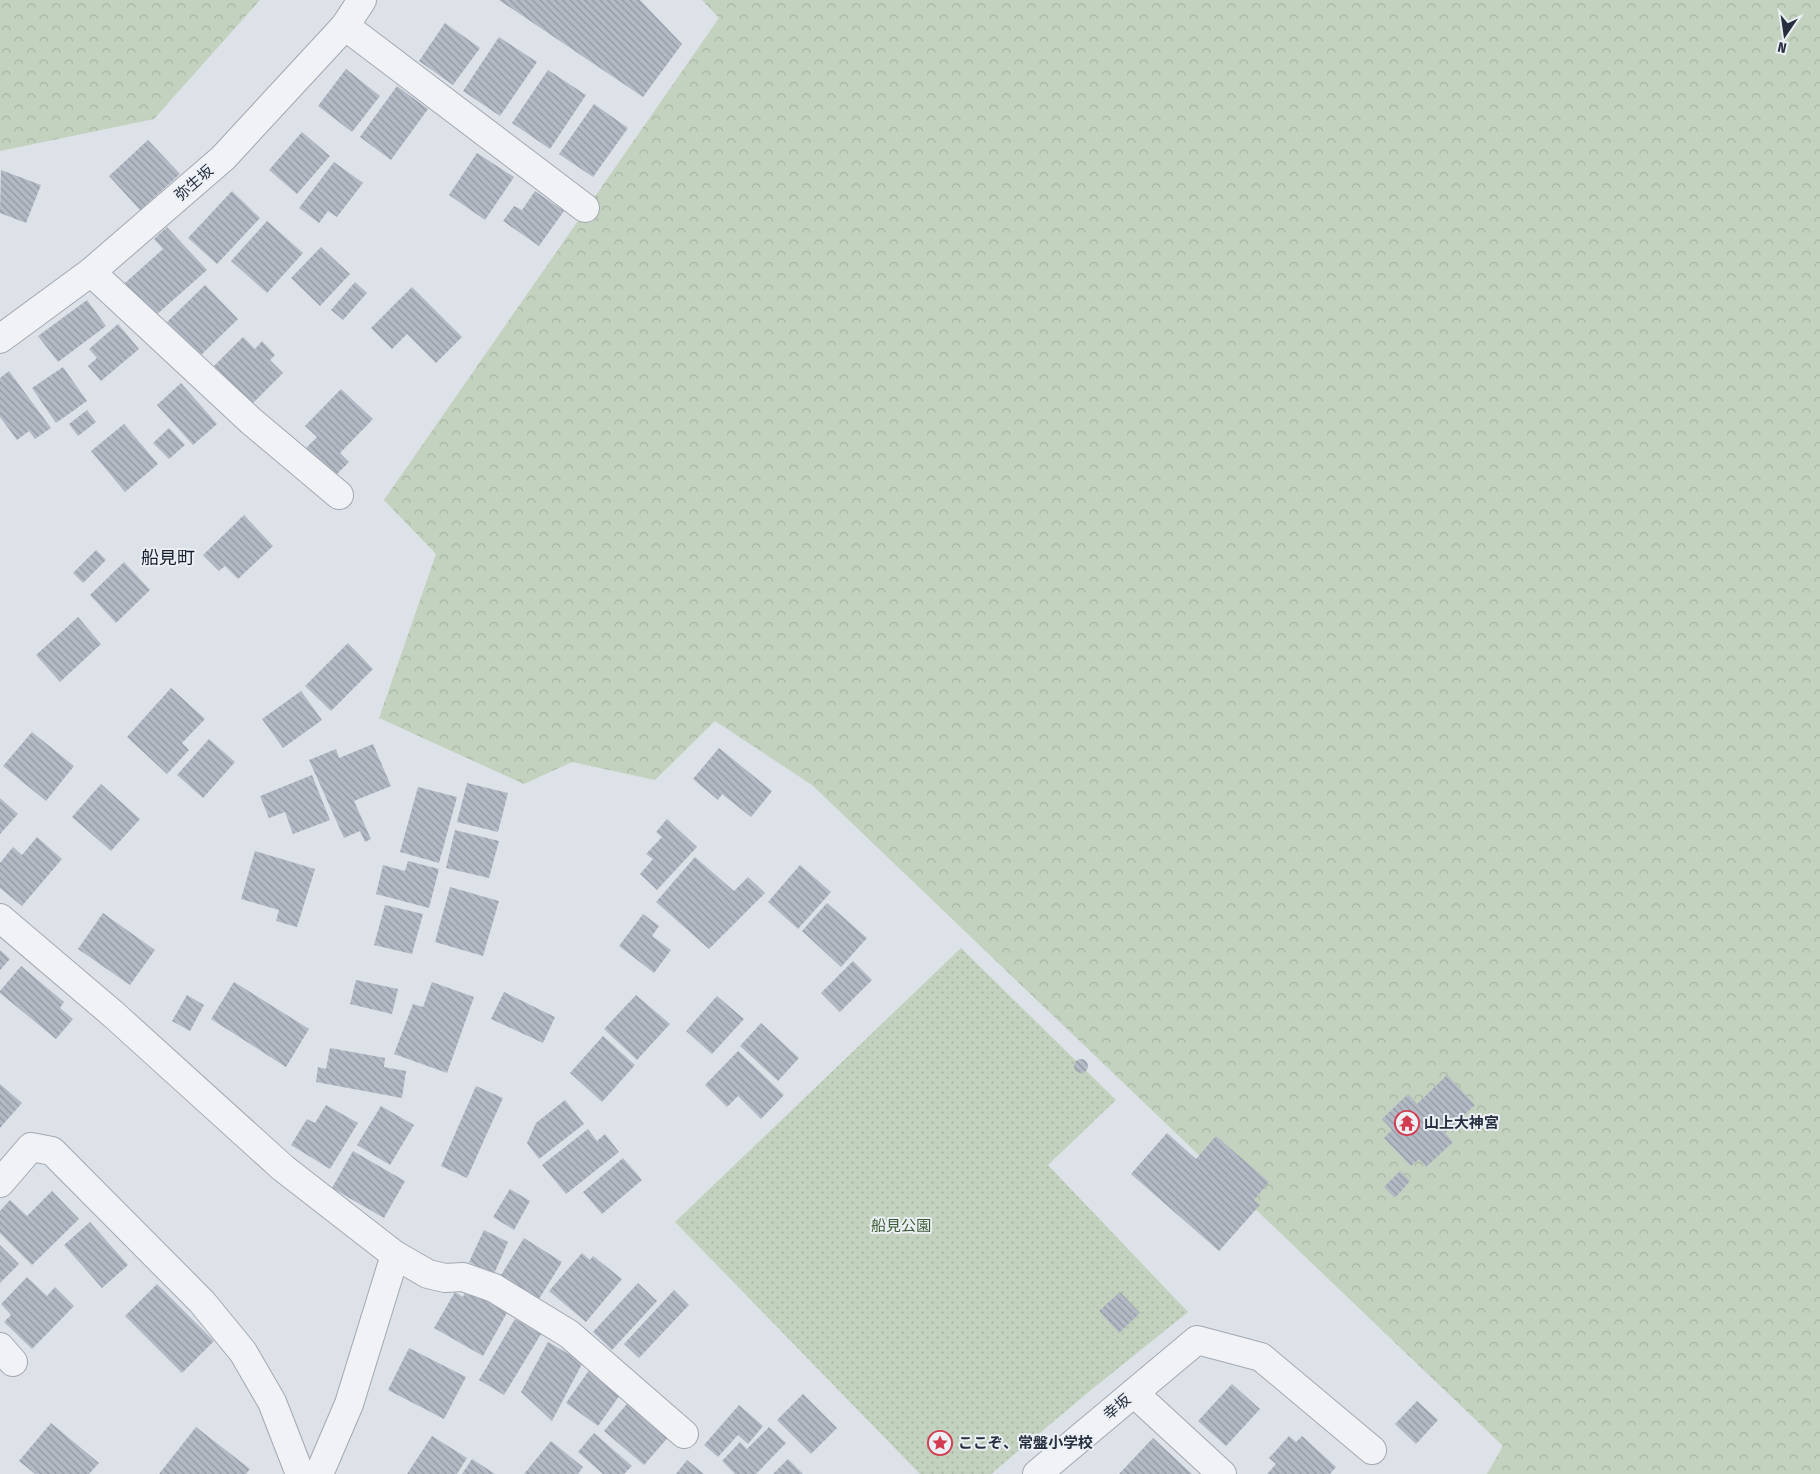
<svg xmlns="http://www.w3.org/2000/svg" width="1820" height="1474" viewBox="0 0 1820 1474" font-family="'Fira Sans Condensed','Noto Sans JP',sans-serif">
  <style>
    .forest { fill: url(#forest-crowns) }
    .park { fill: url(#park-dots) }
    .building { fill: url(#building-back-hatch) }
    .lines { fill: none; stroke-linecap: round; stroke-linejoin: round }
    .minor-casing { stroke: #a2a8b2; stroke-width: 30 }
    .minor { stroke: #f0f2f6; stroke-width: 28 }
    .labels { text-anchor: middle; stroke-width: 4; stroke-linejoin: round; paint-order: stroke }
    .street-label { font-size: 15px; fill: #262f3f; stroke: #ecf0f5 }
    .poi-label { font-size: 15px; font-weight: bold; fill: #262f3f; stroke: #ecf0f5; text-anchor: start }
    .park-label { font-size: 15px; fill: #3a5b33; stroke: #ecf0f5 }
    .quarter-label { font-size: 18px; fill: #18202f; stroke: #ecf0f5 }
  </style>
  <defs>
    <pattern id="forest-crowns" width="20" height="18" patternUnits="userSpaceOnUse" patternTransform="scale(1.25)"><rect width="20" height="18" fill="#c3d2be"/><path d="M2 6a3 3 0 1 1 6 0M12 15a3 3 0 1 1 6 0" fill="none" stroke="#a7b5a4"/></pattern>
    <pattern id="park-dots" width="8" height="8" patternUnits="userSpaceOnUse" patternTransform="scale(1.25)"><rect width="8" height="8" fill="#c3d2be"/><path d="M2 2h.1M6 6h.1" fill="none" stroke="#a7b5a4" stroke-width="1.8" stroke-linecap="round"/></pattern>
    <pattern id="building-back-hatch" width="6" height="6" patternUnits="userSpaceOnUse" patternTransform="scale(1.25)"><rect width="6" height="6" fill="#b4bac5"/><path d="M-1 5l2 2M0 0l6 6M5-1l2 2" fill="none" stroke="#9298a1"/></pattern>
  </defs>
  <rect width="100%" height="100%" fill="#dde1e8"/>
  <!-- forest -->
  <g class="forest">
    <polygon points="0,0 260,0 154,119 0,151"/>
    <polygon points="702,0 1820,0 1820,1474 1487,1474 1503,1446 812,785 715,721 655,780 572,762 524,784 379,718 436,554 384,500 719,18"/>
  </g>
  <!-- park -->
  <polygon class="park" points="961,948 1116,1100 1048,1165 1188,1312 1091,1390 991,1474 920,1474 675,1222"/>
  <!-- building -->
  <g class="building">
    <polygon points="499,0 640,0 682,44 643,97"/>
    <polygon points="445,23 480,48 453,85 419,61"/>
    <polygon points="499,37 537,62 500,116 463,91"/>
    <polygon points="346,69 380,96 352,132 318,106"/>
    <polygon points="548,70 586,95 550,149 512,123"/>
    <polygon points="397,86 428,109 391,160 360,137"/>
    <polygon points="594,104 628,128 593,177 559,154"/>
    <polygon points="302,132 330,156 297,194 269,170"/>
    <polygon points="148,140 180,174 140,210 109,176"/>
    <polygon points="477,153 514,177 485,220 449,195"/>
    <polygon points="334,162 363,183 337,217 328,211 319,223 299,208"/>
    <polygon points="1,170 41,185 26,223 0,213"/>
    <polygon points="232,191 260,218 217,264 188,238"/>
    <polygon points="535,191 564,211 539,246 503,221 514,206 522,210"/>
    <polygon points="267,221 303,253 267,293 231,261"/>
    <polygon points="167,227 207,270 155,316 125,283 163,249 154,239"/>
    <polygon points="321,247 350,274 320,306 291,278"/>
    <polygon points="355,282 367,293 343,320 331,310"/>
    <polygon points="205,285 238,319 200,356 167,322"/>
    <polygon points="412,287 462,337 436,363 407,334 392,349 371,328"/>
    <polygon points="87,300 106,326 58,362 38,336"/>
    <polygon points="118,324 139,349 101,381 88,366 97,358 89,349"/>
    <polygon points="243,337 255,349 262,341 275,355 270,360 283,373 252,404 214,366"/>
    <polygon points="63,367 87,401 56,423 32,388"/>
    <polygon points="9,371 51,428 35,439 29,431 17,440 0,417 0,378"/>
    <polygon points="181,383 217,424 193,445 157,405"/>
    <polygon points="341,389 373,419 340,453 349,462 335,476 306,448 317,437 305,426"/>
    <polygon points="87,410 96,422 78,436 69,424"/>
    <polygon points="124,424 158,464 125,492 91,451"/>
    <polygon points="169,428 185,445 169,459 153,443"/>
    <polygon points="244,515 273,546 238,579 225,566 219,571 203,555"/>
    <polygon points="96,550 106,560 83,583 73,573"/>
    <polygon points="124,562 150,590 116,623 90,595"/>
    <polygon points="78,617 101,644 60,682 36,655"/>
    <polygon points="348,643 373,669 331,711 305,686"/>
    <polygon points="171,688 205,719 182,743 189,750 167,774 127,737"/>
    <polygon points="301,691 322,720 283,748 262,719"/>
    <polygon points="32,732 74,766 46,801 3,766"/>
    <polygon points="209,739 235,762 203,798 177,775"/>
    <polygon points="373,744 391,786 354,801 371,839 365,842 360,831 344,838 309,760 336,749 339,758"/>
    <polygon points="719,748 772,791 751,817 722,794 718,800 693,779"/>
    <polygon points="312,775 330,820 293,834 285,812 269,818 260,796"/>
    <polygon points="467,783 508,793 498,832 457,822"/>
    <polygon points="101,784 140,819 111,851 72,817"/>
    <polygon points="418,787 457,797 439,863 400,852"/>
    <polygon points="0,798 18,814 0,834"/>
    <polygon points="667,819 697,847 657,890 640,874 653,859 646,854 662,837 656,832"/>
    <polygon points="455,830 499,841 489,878 446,868"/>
    <polygon points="37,837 62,859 22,906 0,888 0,863 13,847 22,855"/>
    <polygon points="255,851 315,869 297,927 276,921 279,910 241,899"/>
    <polygon points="695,857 734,891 748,877 765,893 709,949 656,902"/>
    <polygon points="408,861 439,869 429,908 376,894 383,865 405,871"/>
    <polygon points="800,865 831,892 798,929 768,902"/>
    <polygon points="450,887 499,901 483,956 435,942"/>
    <polygon points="827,903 867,938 841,967 802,931"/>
    <polygon points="385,905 423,914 412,954 374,945"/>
    <polygon points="103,913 155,950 130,985 78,949"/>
    <polygon points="643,914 659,926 652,936 671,950 654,973 619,946"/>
    <polygon points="0,950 10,959 0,970"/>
    <polygon points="853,961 872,980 840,1012 821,993"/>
    <polygon points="21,966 64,1002 60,1008 73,1019 56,1039 0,993 0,991"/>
    <polygon points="356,980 398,989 392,1014 350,1004"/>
    <polygon points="234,982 309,1029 286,1067 211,1019"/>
    <polygon points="432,982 474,997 447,1073 394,1054 413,1004 423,1007"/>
    <polygon points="504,992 555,1017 543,1043 491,1019"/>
    <polygon points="187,995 204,1005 190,1031 172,1021"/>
    <polygon points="636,995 670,1024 637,1060 604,1029"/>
    <polygon points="717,996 744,1019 712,1054 686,1031"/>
    <polygon points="761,1023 799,1058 778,1081 740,1046"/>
    <polygon points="603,1036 635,1065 602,1102 570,1073"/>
    <polygon points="330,1048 385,1058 384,1067 406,1071 402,1098 316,1082 318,1067 326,1069"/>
    <polygon points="738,1051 784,1095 761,1119 738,1096 727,1107 705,1085"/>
    <circle cx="1081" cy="1066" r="7"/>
    <polygon points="1447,1075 1475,1105 1445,1133 1453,1142 1426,1167 1419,1159 1411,1166 1384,1138 1392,1130 1382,1119 1408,1094 1417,1104"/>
    <polygon points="0,1084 22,1103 0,1128"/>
    <polygon points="476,1086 503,1098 467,1178 441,1166"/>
    <polygon points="565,1100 584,1124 539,1159 527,1143 536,1123"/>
    <polygon points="326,1105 358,1123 330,1169 291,1145 307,1119 315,1123"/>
    <polygon points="381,1106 414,1125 390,1165 357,1145"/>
    <polygon points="588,1129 597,1141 605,1134 619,1152 566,1194 542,1165"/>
    <polygon points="1167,1133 1196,1159 1216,1136 1269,1182 1254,1200 1260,1205 1219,1251 1131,1174"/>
    <polygon points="353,1151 405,1181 384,1218 332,1188"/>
    <polygon points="623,1158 642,1180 602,1214 583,1192"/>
    <polygon points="1400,1171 1410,1181 1395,1198 1384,1187"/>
    <polygon points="510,1189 530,1201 514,1230 493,1217"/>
    <polygon points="52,1191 79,1219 32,1265 0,1233 0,1211 10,1200 27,1216"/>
    <polygon points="90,1222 128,1265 102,1288 64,1245"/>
    <polygon points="484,1230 508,1242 494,1274 469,1262"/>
    <polygon points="524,1238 562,1262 539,1299 501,1275"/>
    <polygon points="0,1245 19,1264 0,1283"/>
    <polygon points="582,1253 590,1260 593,1256 622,1279 586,1322 549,1291"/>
    <polygon points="27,1277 47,1296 55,1287 74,1306 32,1349 4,1322 11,1315 1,1304"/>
    <polygon points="638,1283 657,1301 612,1350 593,1332"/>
    <polygon points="157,1284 214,1341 182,1373 125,1316"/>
    <polygon points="467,1288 508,1311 483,1356 434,1328 455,1292 463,1297"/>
    <polygon points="674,1290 689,1305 639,1358 624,1344"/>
    <polygon points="1120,1292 1140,1313 1119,1333 1099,1311"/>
    <polygon points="515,1319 541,1334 504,1395 479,1380"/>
    <polygon points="548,1342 583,1362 552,1421 521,1392"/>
    <polygon points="409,1348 466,1377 444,1419 388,1390"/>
    <polygon points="590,1369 622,1392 598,1426 566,1403"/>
    <polygon points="1232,1384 1260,1409 1226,1446 1198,1421"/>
    <polygon points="803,1394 837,1428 811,1454 777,1420"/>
    <polygon points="632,1398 672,1433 644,1465 604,1431"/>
    <polygon points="1417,1401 1438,1420 1416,1444 1395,1424"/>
    <polygon points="739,1405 763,1426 748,1444 738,1435 718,1457 704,1445"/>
    <polygon points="51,1423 99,1463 89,1474 35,1474 19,1461"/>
    <polygon points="196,1427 250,1469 246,1474 159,1474"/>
    <polygon points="769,1427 786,1443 756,1474 735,1474 722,1461 740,1442 747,1449"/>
    <polygon points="594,1433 632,1466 624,1474 603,1474 578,1452"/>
    <polygon points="432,1436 467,1458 457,1474 407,1474"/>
    <polygon points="1289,1436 1296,1442 1302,1436 1336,1467 1330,1474 1267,1474 1276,1464 1269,1458"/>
    <polygon points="1153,1438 1192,1474 1119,1474"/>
    <polygon points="551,1441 583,1467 578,1474 524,1474"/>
    <polygon points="472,1459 495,1474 462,1474"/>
    <polygon points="788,1459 803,1474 773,1474"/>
    <polygon points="687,1460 704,1474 676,1474"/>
  </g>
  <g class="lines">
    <defs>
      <g id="minor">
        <polyline points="345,26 585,208"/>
        <polyline points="91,272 251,421 339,495"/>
        <polyline points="0,339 91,272 223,158 345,26 362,0"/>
        <polyline points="0,918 113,1014 283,1168 395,1255 349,1404 319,1474"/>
        <polyline points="0,1183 31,1147 52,1151 202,1302 243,1352 272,1402 300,1474"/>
        <polyline points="395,1255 428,1274 445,1278 463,1277 494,1288 569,1334 684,1434"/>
        <polyline points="0,1347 13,1362"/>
        <polyline points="1134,1393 1222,1474"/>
        <polyline points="1037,1474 1197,1340 1261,1357 1372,1450"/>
      </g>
    </defs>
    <!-- minor casing -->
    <use href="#minor" class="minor-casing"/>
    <!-- minor -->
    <use href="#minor" class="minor"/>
  </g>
  <!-- icons -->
  <defs>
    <symbol id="temple-ring" viewBox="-11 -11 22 22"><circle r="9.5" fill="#ecf0f5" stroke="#d33c50" stroke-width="1.5"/><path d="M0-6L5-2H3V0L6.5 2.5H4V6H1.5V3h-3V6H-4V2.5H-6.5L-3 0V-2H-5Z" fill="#d33c50"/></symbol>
    <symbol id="sight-ring" viewBox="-11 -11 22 22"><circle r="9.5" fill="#ecf0f5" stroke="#d33c50" stroke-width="1.5"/><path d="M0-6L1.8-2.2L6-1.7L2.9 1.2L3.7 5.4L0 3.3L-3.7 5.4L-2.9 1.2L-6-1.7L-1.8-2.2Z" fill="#d33c50"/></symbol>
  </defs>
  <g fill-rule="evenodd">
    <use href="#temple-ring" x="1393" y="1109" width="28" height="28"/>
    <use href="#sight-ring" x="926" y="1429" width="28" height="28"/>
  </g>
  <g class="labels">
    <!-- street labels -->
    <g class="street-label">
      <text transform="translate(194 183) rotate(-41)" y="5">弥生坂</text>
      <text transform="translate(1117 1407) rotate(-40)" y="5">幸坂</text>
    </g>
    <!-- poi labels -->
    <g class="poi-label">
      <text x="1424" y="1128">山上大神宮</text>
      <text x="958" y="1448">ここぞ、常盤小学校</text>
    </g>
    <!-- park labels -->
    <g class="park-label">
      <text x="901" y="1231">船見公園</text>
    </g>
    <!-- quarter labels -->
    <g class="quarter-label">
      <text x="168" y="564">船見町</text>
    </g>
  </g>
  <!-- north arrow -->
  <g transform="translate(1785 35) rotate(193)" stroke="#ecf0f5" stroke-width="4" paint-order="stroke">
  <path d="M0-4L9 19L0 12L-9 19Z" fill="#262f3f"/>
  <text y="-8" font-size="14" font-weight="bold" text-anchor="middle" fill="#262f3f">N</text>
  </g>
</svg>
